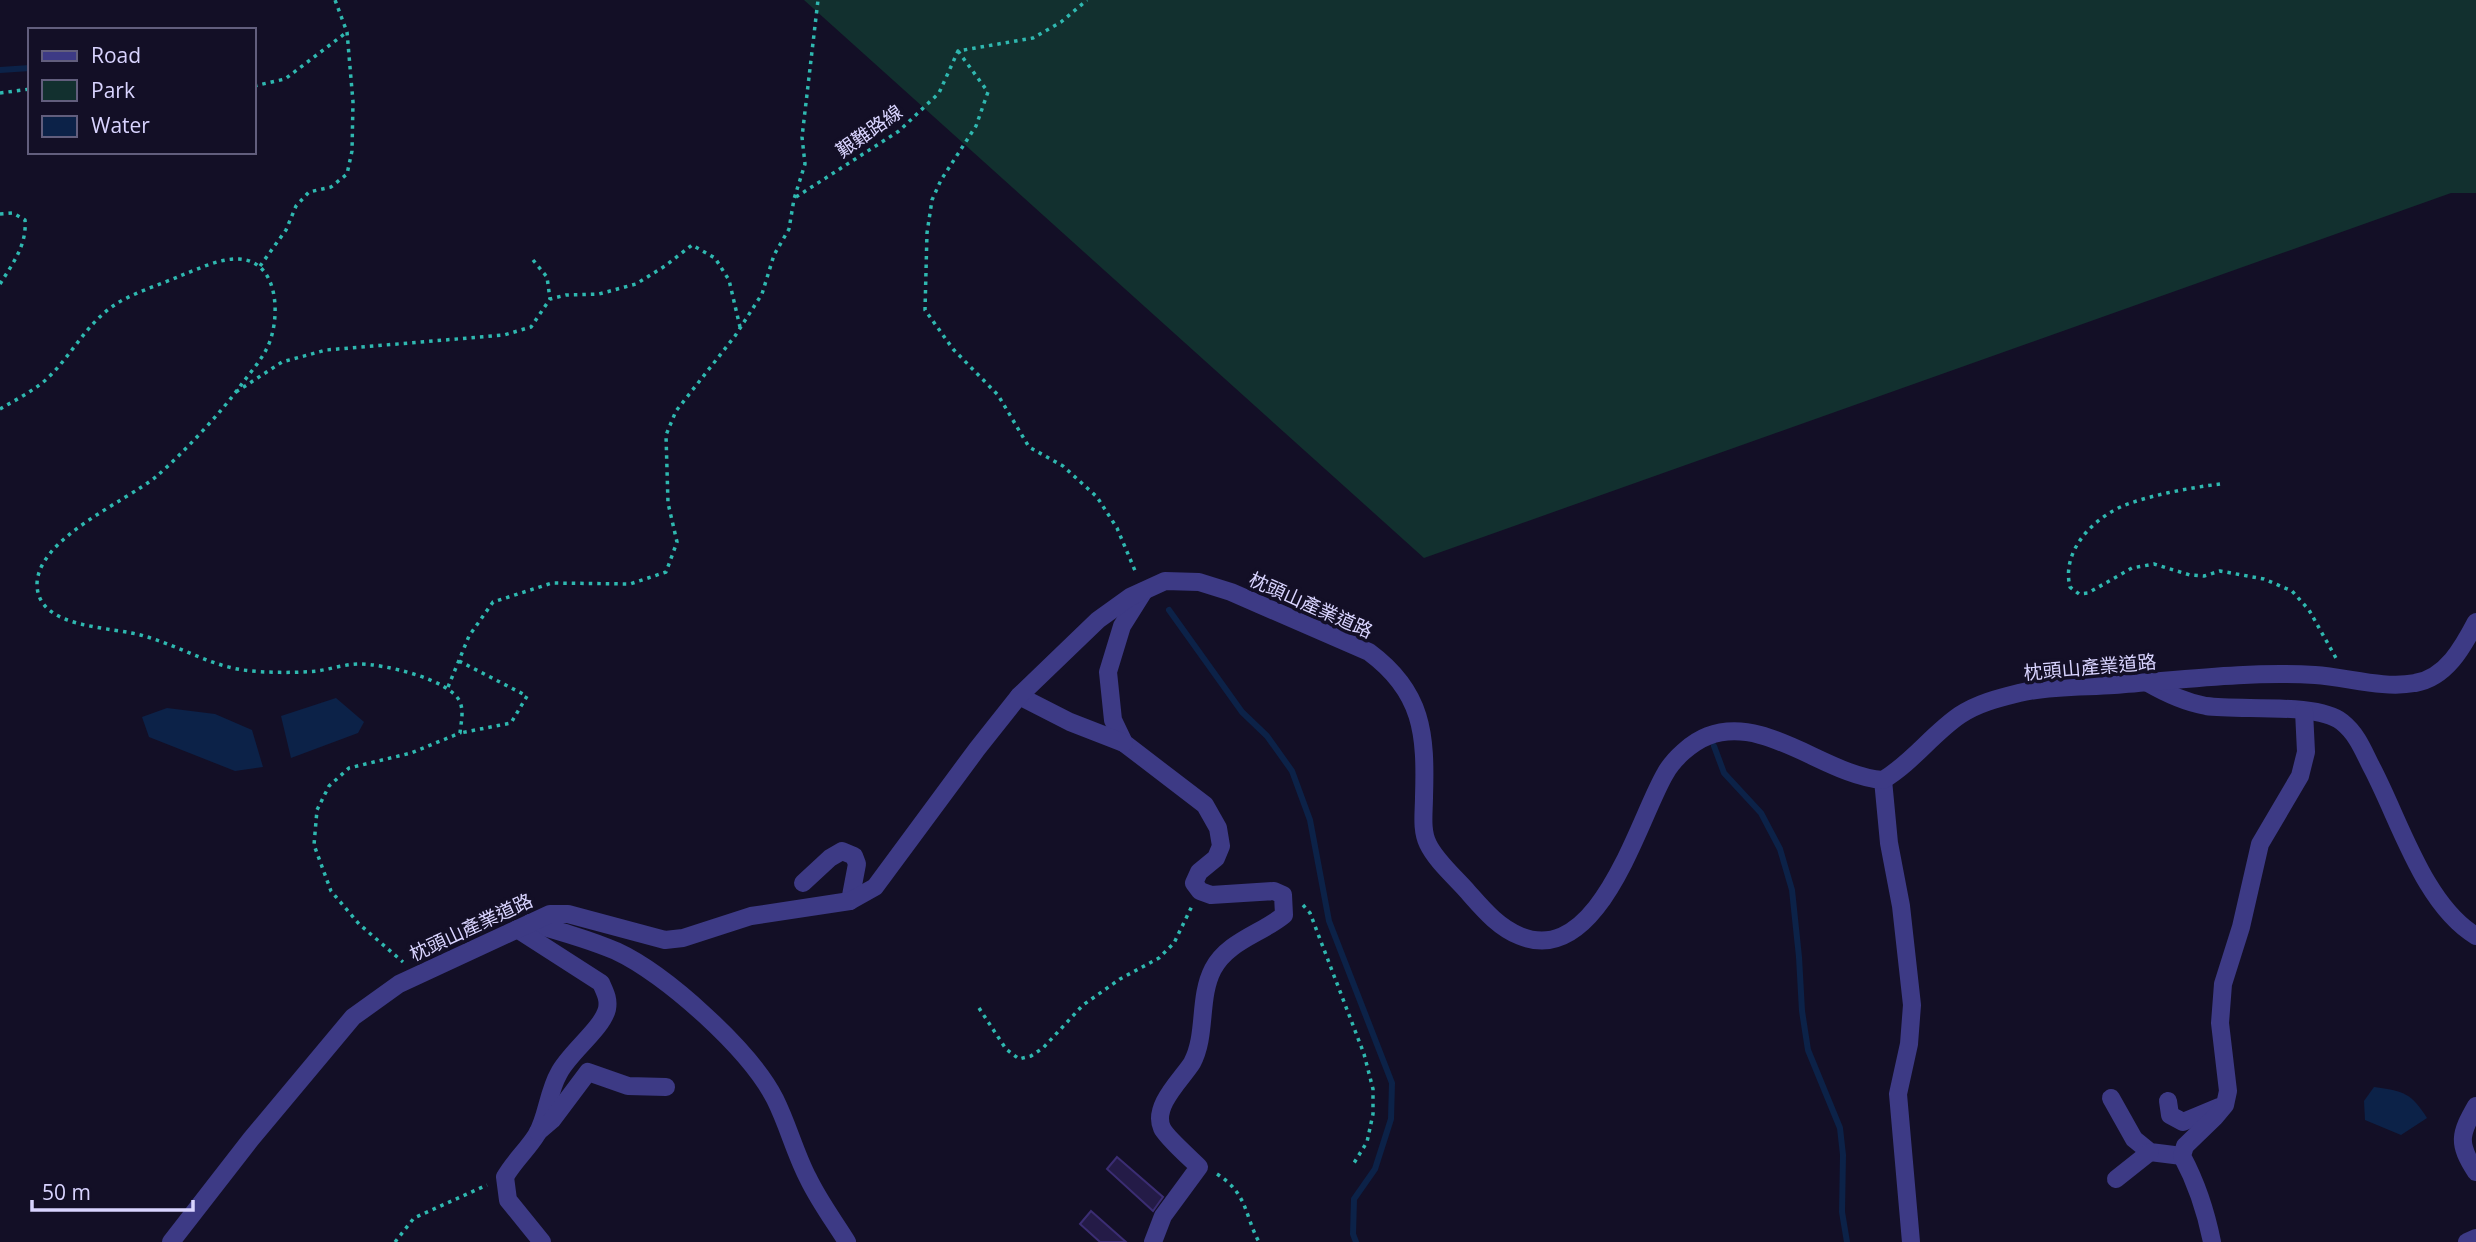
<svg xmlns="http://www.w3.org/2000/svg" width="2476" height="1242" viewBox="0 0 2476 1242" font-family="'Open Sans','Noto Sans TC',sans-serif">
  <style>
    .green { fill: #12302f }
    .water { fill: #0c2248 }
    .lines { fill: none; stroke-linecap: round; stroke-linejoin: round }
    .stream { stroke: #0c2248; stroke-width: 6 }
    .building { fill: #241b47; stroke: #3b2d73; stroke-width: 2 }
    .path { stroke: #2fb8b0; stroke-width: 3.5; stroke-dasharray: 3.5 5; stroke-linecap: butt }
    .street { stroke: #3d3a85; stroke-width: 18 }
    .labels { text-anchor: middle; stroke-width: 7; stroke-linejoin: round; paint-order: stroke }
    .street-label { font-size: 19px; fill: #d9d4ff; stroke: #130f26 }
  </style>
  <rect width="100%" height="100%" fill="#130f26"/>
  <!-- green -->
  <polygon class="green" points="804,0 2476,0 2476,193 2451,193 1424,558"/>
  <!-- water -->
  <g class="water">
    <polygon points="336,698 364,722 358,733 291,758 281,716"/>
    <polygon points="167,708 215,714 252,730 263,767 235,771 149,737 142,717"/>
    <path d="M2374 1087C2404 1091 2411 1093 2427 1118L2401 1135 2365 1120 2364 1101Z"/>
  </g>
  <g class="lines">
    <!-- stream -->
    <g class="stream">
      <polyline points="0,70 30,68"/>
      <polyline points="1169,610 1242,712 1267,736 1292,771 1310,820 1329,921 1392,1083 1391,1119 1375,1169 1354,1199 1353,1234 1356,1242"/>
      <polyline points="1714,746 1724,773 1761,813 1780,849 1792,890 1799,957 1802,1011 1808,1050 1840,1128 1843,1155 1842,1212 1847,1242"/>
    </g>
  </g>
  <!-- building -->
  <g class="building">
    <polygon points="1117,1157 1163,1197 1153,1211 1107,1169"/>
    <polygon points="1091,1211 1126,1242 1100,1242 1080,1224"/>
  </g>
  <g class="lines">
    <!-- path -->
    <g class="path">
      <polyline points="958,51 988,92 976,126 941,180 932,200 927,233 925,310 953,349 998,395 1029,447 1063,466 1097,497 1117,528 1136,573"/>
      <polyline points="254,86 285,79 347,32"/>
      <polyline points="0,93 30,89"/>
      <polyline points="796,197 899,131 939,93 958,51 1033,38 1061,22 1087,0"/>
      <path d="M0 214 13 213 25 220C27 245 13 263 0 284"/>
      <polyline points="533,260 547,277 550,299"/>
      <polyline points="260,266 286,230 296,206 309,192 331,187 347,174 352,151 353,102 347,32 335,0"/>
      <polyline points="236,392 282,362 326,350 504,335 531,327 550,299 566,295 599,294 636,284 665,266 692,245 715,258 729,280 740,327"/>
      <path d="M0 409C14 401 29 393 42 383 68 362 84 326 113 306 132 293 159 285 180 276 198 269 220 258 239 259 281 261 281 323 266 350 259 363 249 374 241 385 221 413 182 454 157 476 125 502 38 538 37 584 37 630 113 626 144 636 177 645 209 665 243 670 266 673 294 673 317 671 331 669 345 664 360 664 383 664 450 679 460 702 464 712 461 722 460 733L411 753 349 768 329 786 317 810 314 845 331 891 359 924 403 962"/>
      <path d="M2220 484C2189 488 2155 494 2125 505 2093 518 2061 551 2070 587L2079 594 2088 593 2132 568 2154 564 2190 575 2204 576 2220 571 2264 579 2292 591 2309 610 2336 658"/>
      <polyline points="459,661 527,696 511,723 460,733"/>
      <polyline points="448,687 469,636 493,602 552,583 630,584 666,572 677,542 668,503 666,435 676,411 735,336 762,294 774,255 789,229 794,199 805,164 802,137 818,0"/>
      <polyline points="1303,905 1310,913 1364,1054 1373,1089 1373,1114 1367,1142 1354,1163"/>
      <polyline points="979,1008 1006,1049 1019,1059 1031,1056 1043,1048 1083,1005 1120,979 1159,958 1174,943 1192,906"/>
      <path d="M1217 1174C1248 1194 1244 1214 1259 1242"/>
      <polyline points="395,1242 414,1218 487,1185"/>
    </g>
    <!-- street -->
    <g class="street">
      <path d="M1144 591 1122 626 1108 672 1113 720 1124 743 1205 805 1218 828 1221 846 1216 858 1199 872 1194 883 1200 891 1211 895 1274 891 1283 895 1284 915C1261 934 1228 941 1213 969 1198 998 1207 1035 1192 1063 1182 1079 1152 1106 1162 1128 1165 1136 1191 1159 1199 1167L1163 1216 1153 1242"/>
      <path d="M2148 683C2167 694 2184 702 2206 706 2240 711 2317 702 2342 722 2357 734 2363 750 2371 766 2399 818 2423 904 2476 936"/>
      <polyline points="1019,696 1070,722 1124,743"/>
      <polyline points="1883,780 1889,843 1901,906 1912,1005 1909,1044 1898,1094 1911,1242"/>
      <polyline points="803,883 830,858 842,851 854,856 857,864 850,901"/>
      <path d="M530 923C559 931 588 939 616 951 666 974 750 1050 775 1099 788 1125 795 1153 808 1178 819 1201 834 1221 847 1242"/>
      <path d="M517 929 601 983C605 992 609 999 607 1009 602 1029 570 1052 559 1073 548 1092 547 1117 537 1134 528 1149 514 1161 505 1177L508 1200 542 1242"/>
      <polyline points="2111,1098 2134,1139 2150,1152 2182,1156"/>
      <polyline points="2168,1101 2170,1115 2183,1122 2219,1107"/>
      <path d="M2476 1106C2460 1134 2457 1143 2476 1172"/>
      <polyline points="538,1132 552,1120 588,1072 628,1086 666,1087"/>
      <polyline points="2116,1179 2150,1152"/>
      <path d="M171 1242 251 1139 353 1017 399 984 550 914H568L665 940 683 938 751 916 850 901 875 887 977 749 1019 696 1098 620 1130 597 1165 581 1199 582 1231 592 1369 652C1423 692 1426 734 1424 797 1424 812 1421 830 1428 844 1436 861 1456 878 1468 892 1484 910 1498 927 1520 936 1599 968 1638 820 1665 774 1673 759 1692 742 1708 736 1766 714 1826 776 1883 780 1913 762 1932 734 1960 715 1978 703 1999 698 2019 693 2048 686 2085 687 2114 685 2181 680 2248 671 2315 675 2347 677 2383 689 2415 683 2446 678 2463 647 2476 622"/>
      <path d="M2212 1242C2206 1212 2197 1184 2182 1156L2185 1146 2215 1117 2225 1105 2228 1091 2220 1023 2223 984 2241 927 2260 844 2300 776 2306 752 2304 711"/>
      <polyline points="2467,1242 2476,1238"/>
    </g>
  </g>
  <g class="labels">
    <!-- street labels -->
    <g class="street-label">
      <text transform="translate(869 131) rotate(-35)" y="7">艱難路線</text>
      <text transform="translate(1311 605) rotate(24)" y="7">枕頭山產業道路</text>
      <text transform="translate(2090 667) rotate(-5)" y="7">枕頭山產業道路</text>
      <text transform="translate(471 927) rotate(-25)" y="7">枕頭山產業道路</text>
    </g>
  </g>
  <!-- legend -->
  <rect x="28" y="28" width="228" height="126" fill="#130f26" stroke="#625e7d" stroke-width="2"/>
  <rect x="42" y="51" width="35" height="10" fill="#3d3a85" stroke="#625e7d" stroke-width="2"/>
  <text x="91" y="63" font-size="21" fill="#d9d4ff">Road</text>
  <rect x="42" y="80" width="35" height="21" fill="#12302f" stroke="#625e7d" stroke-width="2"/>
  <text x="91" y="98" font-size="21" fill="#d9d4ff">Park</text>
  <rect x="42" y="116" width="35" height="21" fill="#0c2248" stroke="#625e7d" stroke-width="2"/>
  <text x="91" y="133" font-size="21" fill="#d9d4ff">Water</text>
  <!-- scale -->
  <path d="M32 1200v10h161v-10" fill="none" stroke="#d9d4ff" stroke-width="3.5"/>
  <text x="42" y="1200" font-size="21" fill="#d9d4ff" stroke="#130f26" stroke-width="5" paint-order="stroke">50 m</text>
</svg>
